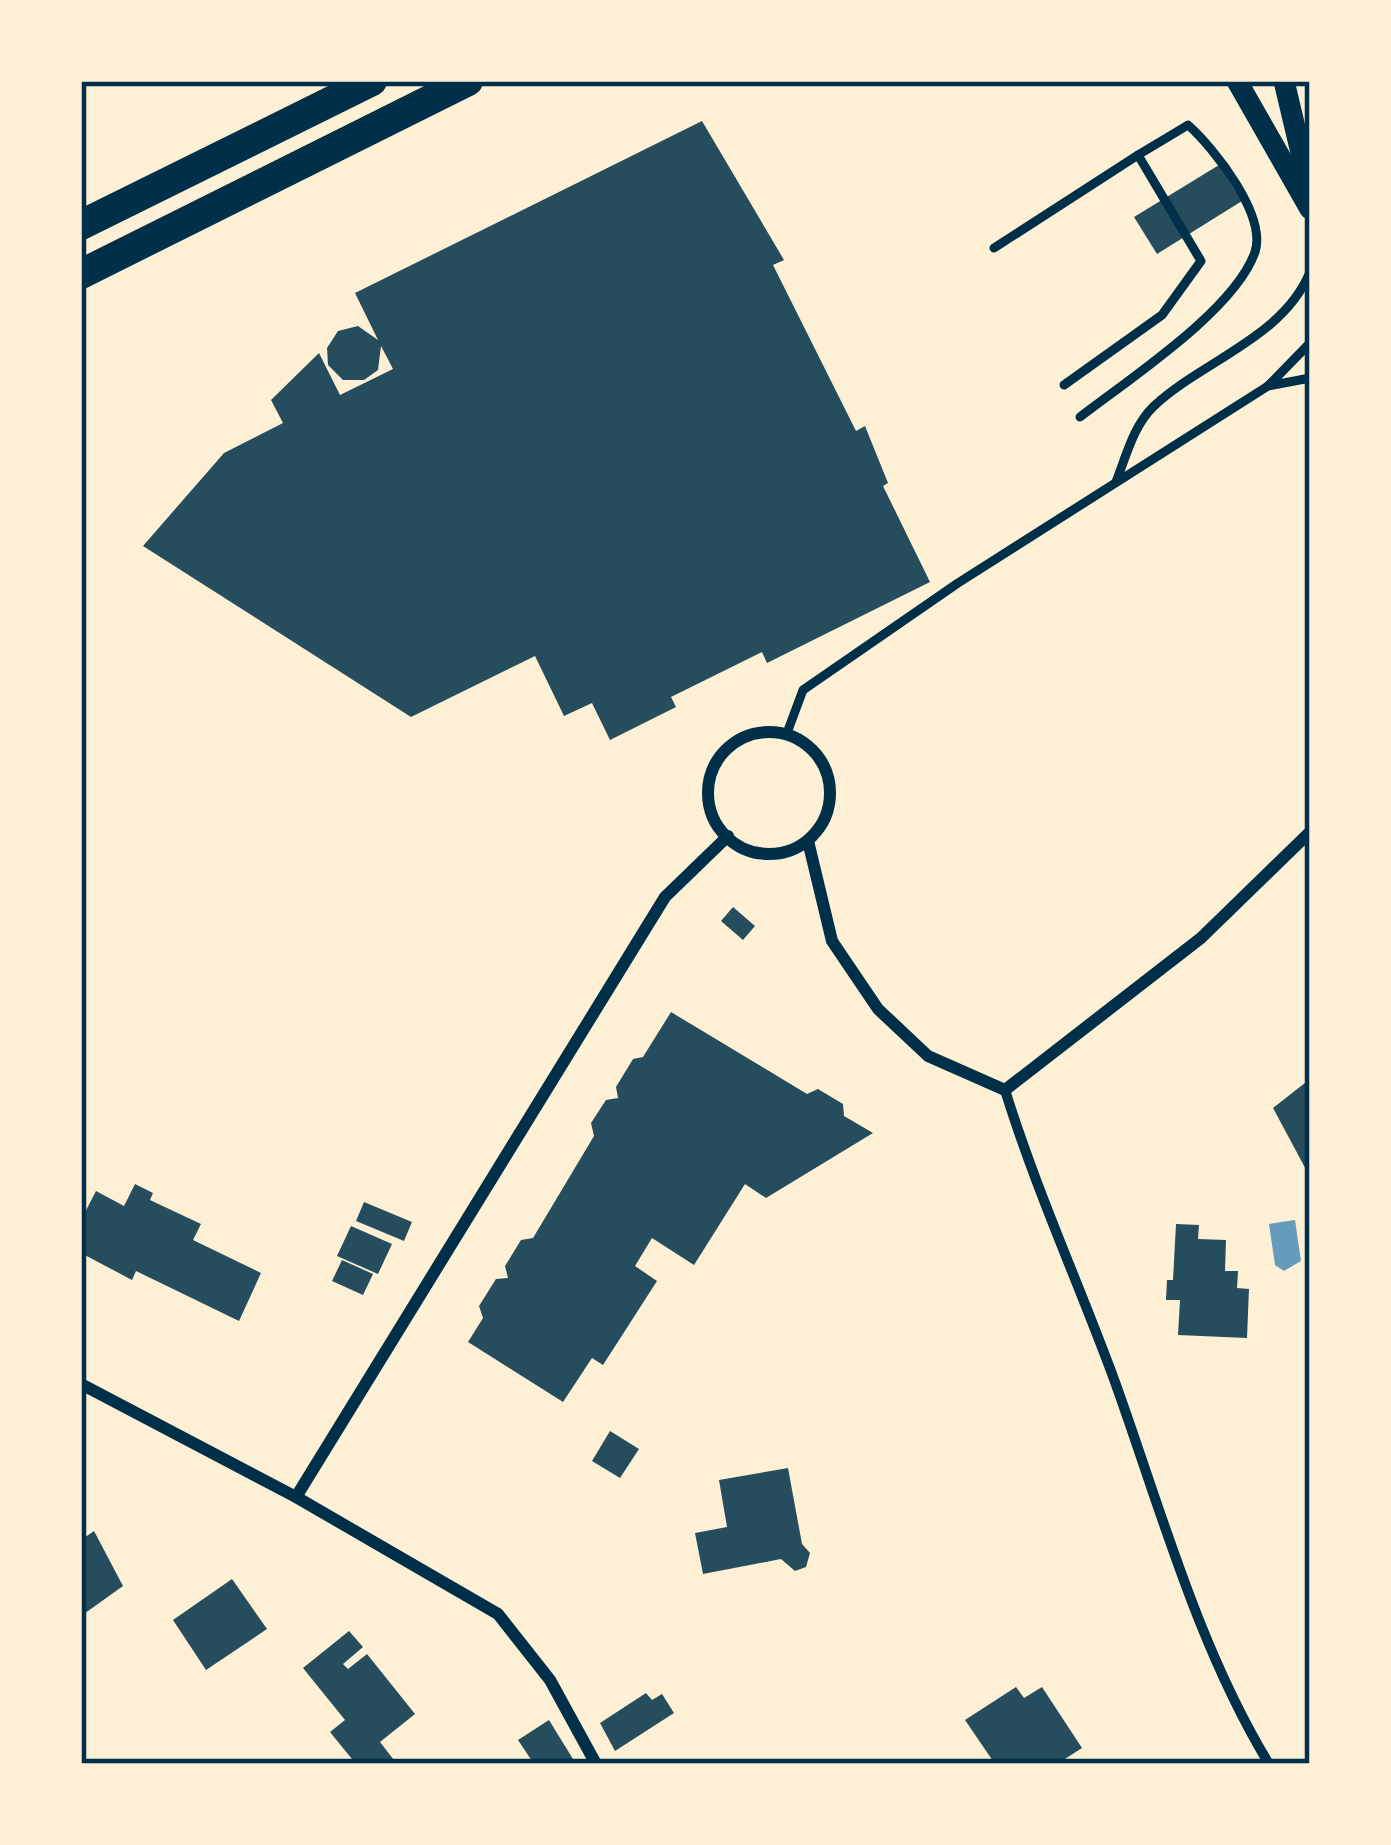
<svg xmlns="http://www.w3.org/2000/svg" width="1391" height="1845" viewBox="0 0 1391 1845" font-family="Raleway,sans-serif">
  <style>
    .water { fill: #669bbc }
    .building { fill: #264d5e }
    .lines { fill: none; stroke-linecap: round; stroke-linejoin: round }
    .service { stroke: #003049; stroke-width: 9 }
    .pedestrian { stroke: #003049; stroke-width: 10 }
    .minor { stroke: #003049; stroke-width: 12 }
    .tertiary { stroke: #003049; stroke-width: 21 }
    .primary { stroke: #003049; stroke-width: 30 }
    .neatline { fill: none; stroke: #003049; stroke-width: 4.5 }
  </style>
  <rect width="100%" height="100%" fill="#fdf0d5"/>
  <!-- water -->
  <polygon class="water" points="1295,1220 1301,1261 1284,1271 1275,1265 1269,1224"/>
  <!-- building -->
  <g class="building">
    <polygon points="702,121 784,260 773,265 856,431 865,426 888,483 883,486 930,582 767,663 762,652 671,697 676,707 610,740 592,703 564,716 535,656 411,717 143,546 224,453 283,423 271,400 319,353 340,395 393,369 381,346 378,370 364,380 343,380 328,365 327,348 338,331 358,326 378,340 355,293"/>
    <polygon points="1219,165 1242,201 1157,254 1134,217"/>
    <polygon points="733,907 755,926 743,940 721,921"/>
    <polygon points="671,1012 807,1094 818,1089 843,1104 844,1116 873,1133 766,1198 745,1184 694,1265 652,1238 635,1266 657,1281 603,1365 592,1358 563,1402 468,1342 483,1318 479,1306 496,1279 508,1278 505,1266 521,1240 533,1238 594,1136 591,1123 606,1100 618,1098 616,1087 633,1059 643,1057"/>
    <polygon points="1310,1079 1310,1177 1273,1108"/>
    <polygon points="135,1184 153,1193 150,1200 201,1224 193,1240 261,1273 239,1321 136,1271 132,1280 81,1253 81,1220 96,1191 124,1206"/>
    <polygon points="364,1202 412,1222 404,1241 356,1221"/>
    <polygon points="1176,1224 1199,1225 1198,1239 1226,1240 1225,1271 1238,1271 1237,1288 1249,1289 1247,1338 1178,1335 1180,1300 1166,1300 1167,1280 1173,1280"/>
    <polygon points="351,1226 392,1244 378,1274 337,1256"/>
    <polygon points="342,1260 373,1274 363,1295 332,1281"/>
    <polygon points="610,1431 639,1449 620,1478 592,1461"/>
    <polygon points="788,1468 802,1544 810,1553 806,1567 795,1571 781,1559 703,1574 695,1533 727,1527 719,1480"/>
    <polygon points="94,1531 123,1586 81,1616 81,1540"/>
    <polygon points="232,1579 267,1629 206,1670 173,1620"/>
    <polygon points="349,1631 363,1647 343,1664 348,1669 367,1654 415,1714 380,1742 397,1764 356,1764 330,1732 345,1720 303,1668"/>
    <polygon points="1016,1687 1024,1698 1042,1687 1082,1748 1057,1764 995,1764 965,1720"/>
    <polygon points="646,1693 652,1700 662,1694 674,1713 615,1751 600,1723"/>
    <polygon points="549,1720 576,1764 534,1764 518,1740"/>
  </g>
  <g class="lines">
    <!-- service -->
    <g class="service">
      <polyline points="994,248 1138,155 1201,261 1162,315 1064,385"/>
      <polyline points="1310,343 1268,386 1310,378"/>
      <path d="M1080 417C1129 379 1235 310 1255 252 1267 215 1214 148 1188 125L1138 155"/>
      <path d="M1116 482C1126 457 1133 426 1154 406 1202 361 1283 338 1310 272"/>
      <polyline points="787,733 803,690 958,583 1268,386"/>
    </g>
    <!-- pedestrian -->
    <path class="pedestrian" d="M1005 1090C1036 1190 1079 1284 1115 1382 1161 1510 1198 1647 1269 1764"/>
    <!-- minor -->
    <g class="minor">
      <circle cx="769" cy="793" r="61"/>
      <polyline points="808,841 832,941 878,1009 928,1056 1005,1090 1201,938 1310,832"/>
      <polyline points="81,1384 296,1497 498,1614 550,1680 596,1764"/>
      <polyline points="296,1497 665,897 728,836"/>
    </g>
    <!-- tertiary -->
    <g class="tertiary">
      <polyline points="1237,81 1310,209"/>
      <polyline points="1284,81 1310,191"/>
    </g>
    <!-- primary -->
    <g class="primary">
      <polyline points="81,225 372,81"/>
      <polyline points="81,274 468,81"/>
    </g>
  </g>
  <!-- border -->
  <rect width="1391" height="1845" fill="none" stroke="#fdf0d5" stroke-width="168"/>
  <rect x="84" y="84" width="1223" height="1677" class="neatline"/>
</svg>
